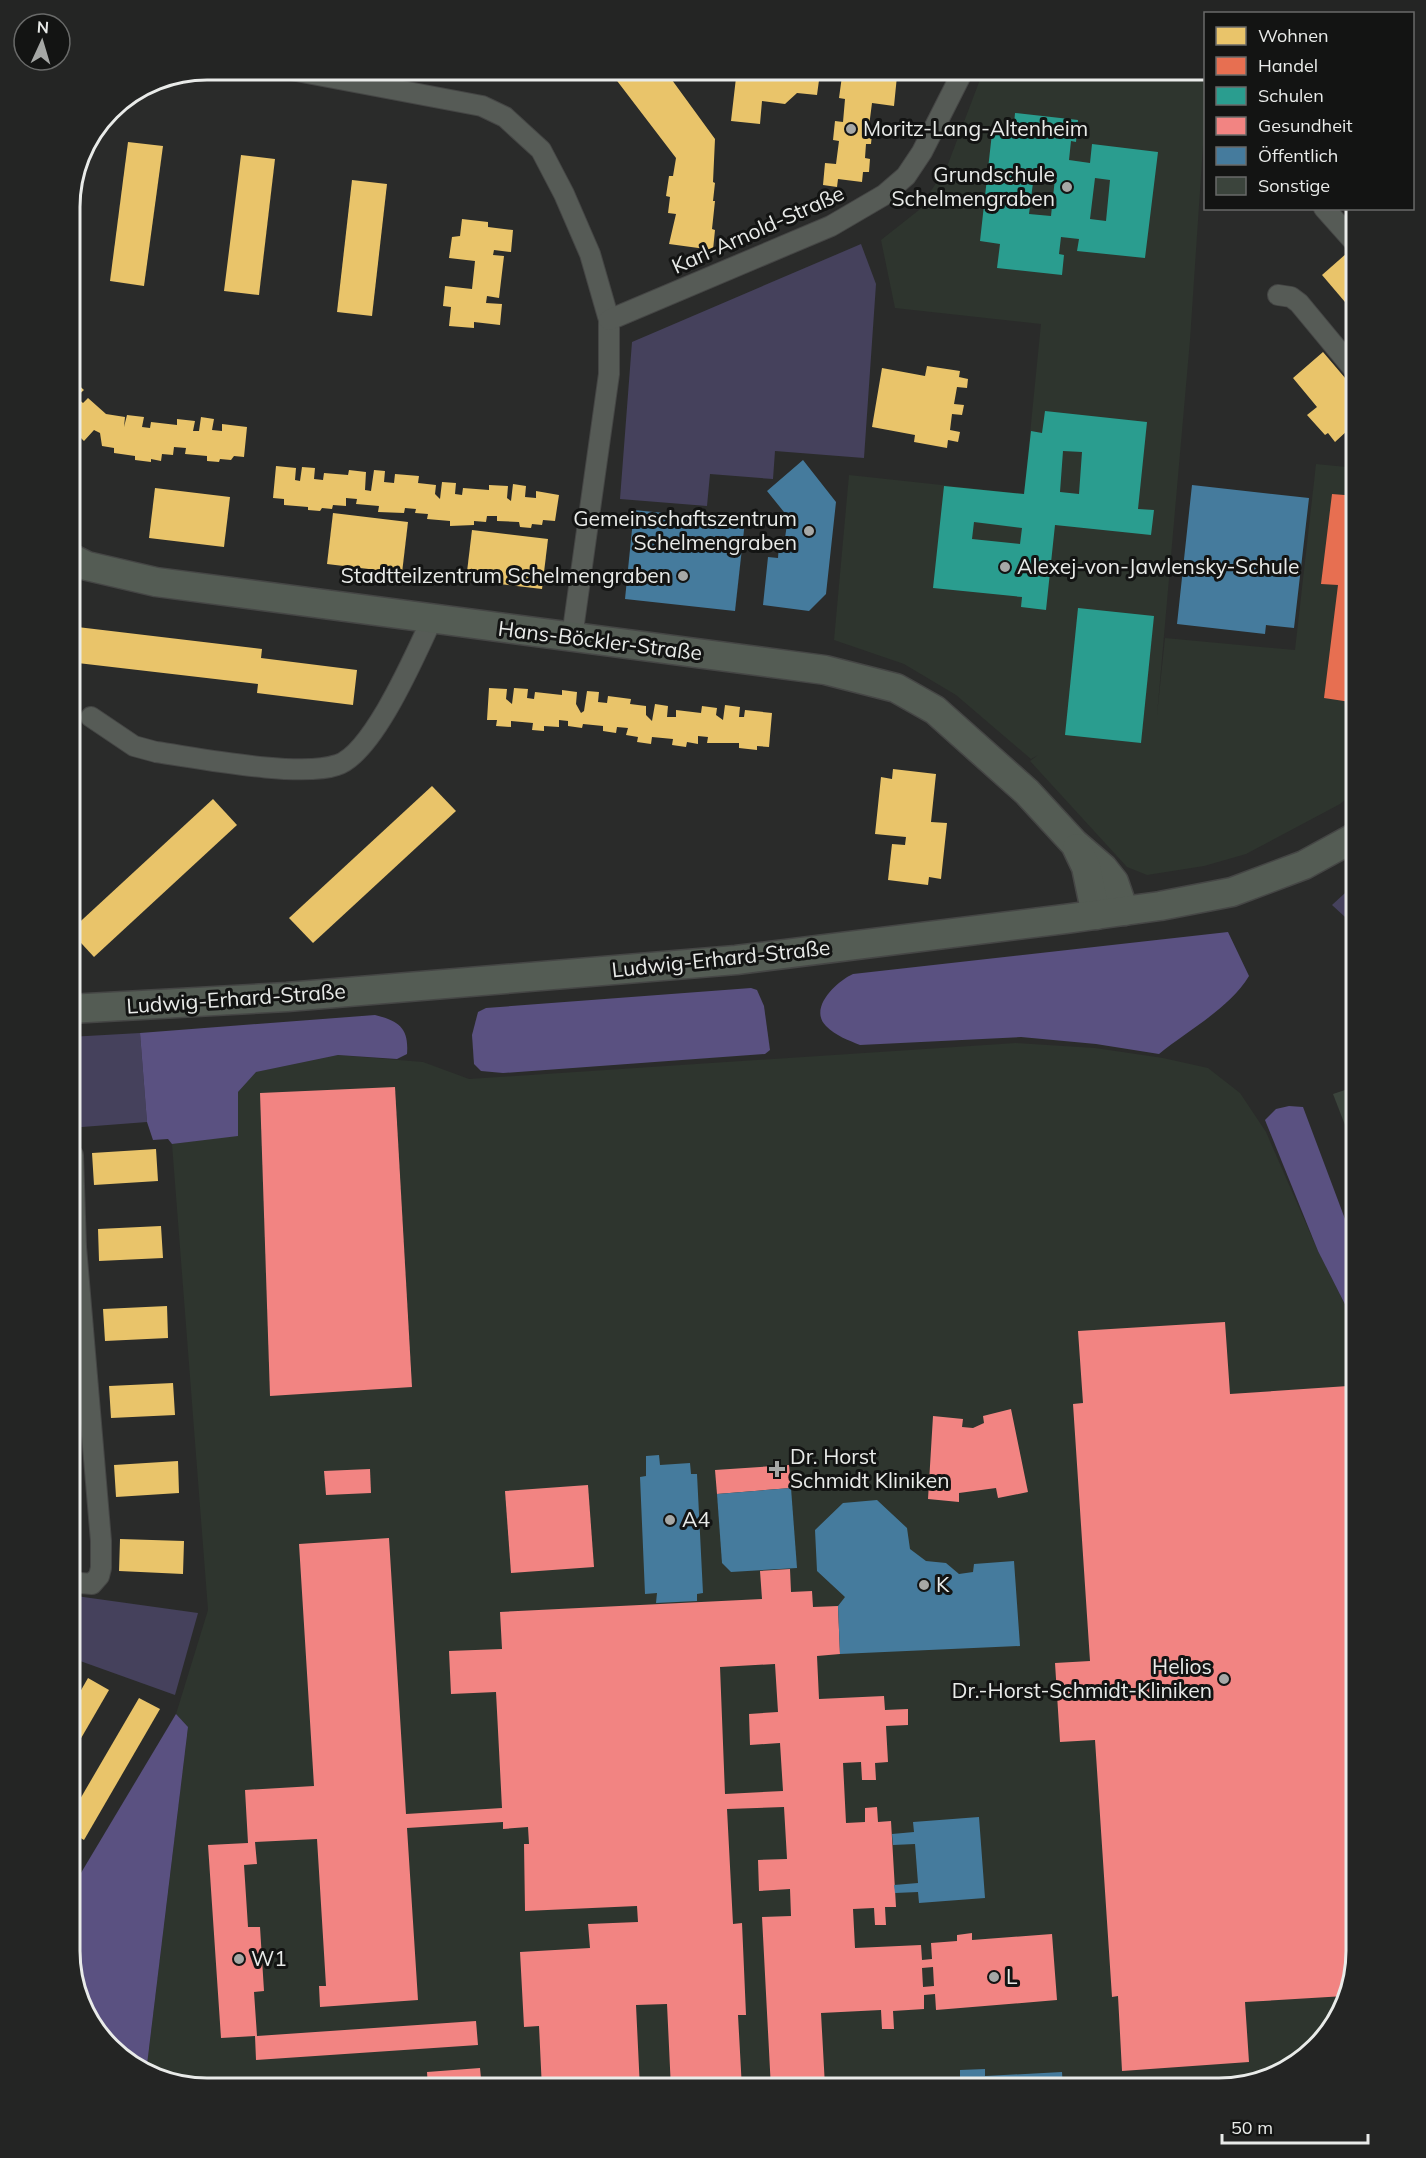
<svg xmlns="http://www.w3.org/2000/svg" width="1426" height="2158" viewBox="0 0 1426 2158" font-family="Mulish,sans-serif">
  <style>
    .built { fill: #2e352e }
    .green { fill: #45415c }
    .forest { fill: #5a5181 }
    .homes { fill: #e9c46a }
    .shops { fill: #e76f51 }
    .schools { fill: #2a9d8f; fill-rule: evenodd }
    .health { fill: #f28482; fill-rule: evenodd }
    .public { fill: #457b9d }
    .building { fill: #3b443c }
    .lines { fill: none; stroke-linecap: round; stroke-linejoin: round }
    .street-casing { stroke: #454645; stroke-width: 22 }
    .secondary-casing { stroke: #454645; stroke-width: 31 }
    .street { stroke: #565b56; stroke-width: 20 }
    .secondary { stroke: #545c54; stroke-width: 28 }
    .poi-dot { fill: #a6a8a6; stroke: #131413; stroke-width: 2 }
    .labels { text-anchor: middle; stroke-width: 6; stroke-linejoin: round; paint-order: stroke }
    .poi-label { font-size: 21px; fill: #e9ebe9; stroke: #131413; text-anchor: start }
    .street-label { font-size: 21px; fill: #e9ebe9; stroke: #131413 }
    .rim { fill: none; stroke: #e9ebe9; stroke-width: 3 }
  </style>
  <rect width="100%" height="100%" fill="#2a2b2a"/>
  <!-- built -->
  <g class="built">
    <polygon points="984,69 1205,69 1205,116 1190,340 1157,715 1165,638 1295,650 1316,464 1357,468 1357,790 1340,804 1246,854 1204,866 1147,875 1127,867 1030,761 1038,755 1031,759 956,695 904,664 834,640 849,475 1024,494 1041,324 895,308 881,240 919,210 948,164"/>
    <polygon points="1016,1043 1095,1048 1163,1058 1208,1068 1240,1093 1266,1132 1318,1251 1357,1328 1357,1952 1338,2021 1288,2071 1220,2089 198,2089 146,2073 188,1727 176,1714 208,1610 172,1144 238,1135 238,1092 255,1072 338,1055 423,1062 469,1079"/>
  </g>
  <!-- green -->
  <g class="green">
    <polygon points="861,244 876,284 864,458 775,451 773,479 710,474 707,506 620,499 632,342"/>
    <polygon points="1357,882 1357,928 1332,905"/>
    <polygon points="140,1033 147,1122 69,1128 69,1037"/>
    <polygon points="69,1595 198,1613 175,1695 69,1657"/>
  </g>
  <!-- forest -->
  <g class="forest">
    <path d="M1228 932 1249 976C1229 1009 1188 1030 1159 1054L1096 1044 1021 1037 860 1045C848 1040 836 1036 826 1026 808 1008 837 981 853 974Z"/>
    <polygon points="751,988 757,990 764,1006 770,1050 765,1054 503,1073 481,1071 474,1064 472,1035 478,1012 486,1008"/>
    <path d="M375 1015C399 1021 409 1028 407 1054L397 1059 338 1055 256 1072 238 1092V1136L172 1144 168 1139 153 1140 147 1122 140 1033Z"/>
    <polygon points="1289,1106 1303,1107 1357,1251 1357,1328 1318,1251 1265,1120 1276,1109"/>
    <polygon points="176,1714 188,1727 146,2073 137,2070 87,2020 69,1952 69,1893"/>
  </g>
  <!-- homes -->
  <g class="homes">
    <polygon points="608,69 664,69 715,139 713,182 715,183 713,201 715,201 712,229 715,230 713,250 669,244 676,214 668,213 670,197 666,196 669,176 673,176 676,158"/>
    <polygon points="737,69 903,69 902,77 897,76 894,106 872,103 868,134 872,134 871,144 866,144 865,158 870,159 869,172 863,172 862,182 838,179 837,187 823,185 825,163 836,164 839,141 833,140 835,121 843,122 845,99 839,98 842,76 820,73 817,95 797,93 785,104 762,101 760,124 731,121"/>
    <polygon points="128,142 163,146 144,286 110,281"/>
    <polygon points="241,155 275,159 259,295 224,291"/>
    <polygon points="352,180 387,184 372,316 337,312"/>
    <polygon points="462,219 488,222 488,227 513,230 511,252 494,250 493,255 504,256 499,298 487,296 486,303 502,304 500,325 474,322 474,328 449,326 451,307 443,306 445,286 472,289 475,261 449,258 452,237 460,236"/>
    <polygon points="1347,253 1357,264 1357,291 1345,302 1322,275"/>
    <polygon points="1323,352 1357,392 1357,441 1348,430 1335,442 1328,433 1325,435 1307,415 1317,407 1293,378"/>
    <polygon points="927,366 960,371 959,377 968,379 967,388 957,387 954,404 964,405 962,415 952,414 950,430 960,432 958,442 948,440 947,448 914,442 915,435 872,427 882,368 925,376"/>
    <polygon points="73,380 84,390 76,397 83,403 88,398 106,414 125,417 124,427 127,415 144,417 142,427 150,428 151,422 177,425 177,419 195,421 193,431 199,431 201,417 214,419 212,430 222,431 222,424 247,427 244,457 234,456 231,460 220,459 219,462 207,461 207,456 185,454 186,448 174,447 173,455 162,454 161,461 151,459 151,462 135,460 135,456 114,453 114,448 102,446 100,433 94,430 84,441 75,432 71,436 69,384"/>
    <polygon points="276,466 296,468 295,480 300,481 302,467 315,468 314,479 323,480 324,473 348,475 349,470 366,472 365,490 371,491 374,470 385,471 384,482 394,483 395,474 419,476 418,483 436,485 435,494 440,499 442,482 456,483 455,494 462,495 463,488 489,490 489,485 508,486 507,498 511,501 513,484 526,486 525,497 536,498 536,491 559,495 555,521 543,520 542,525 532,524 531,528 520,527 519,522 497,521 497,516 487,516 486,522 474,521 474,525 450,526 450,521 427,519 428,514 415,513 416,509 405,508 404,513 378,512 379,506 356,504 357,499 346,498 346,506 333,505 332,509 322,508 320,511 308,510 308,507 284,505 284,499 273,498"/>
    <polygon points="155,488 230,497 224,547 149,538"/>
    <polygon points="333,513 408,522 402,573 327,564"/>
    <polygon points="472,530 548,539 542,589 466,580"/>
    <polygon points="69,626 262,649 261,658 357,670 353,705 257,693 258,684 69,662"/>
    <polygon points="489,688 507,689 506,699 512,704 514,688 528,689 527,698 534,699 535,692 562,695 562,690 577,692 576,704 581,713 584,711 587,691 599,692 598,702 607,703 608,696 631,699 630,704 646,706 646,715 652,721 655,704 668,706 667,717 676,717 676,710 701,713 702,706 717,708 716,715 723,720 725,705 740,707 739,717 744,717 745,710 772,713 769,747 757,746 757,750 739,748 739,743 707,743 708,737 698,736 698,744 687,742 686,747 672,745 673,739 652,737 651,744 637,742 638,737 626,735 628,728 617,727 616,733 603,731 603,726 583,724 582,728 568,726 568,721 559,720 559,727 544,726 544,731 532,730 533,723 511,721 511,727 496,726 497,720 487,720"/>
    <polygon points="893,769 936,774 931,822 947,823 941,879 929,877 928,885 888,880 892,844 905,845 906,837 875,834 881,777 892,779"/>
    <polygon points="432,786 456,811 313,943 289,918"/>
    <polygon points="69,790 81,803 69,815"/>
    <polygon points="213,799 237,825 94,957 70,931"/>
    <polygon points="156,1149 158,1181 94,1185 92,1153"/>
    <polygon points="161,1226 163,1258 99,1261 98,1229"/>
    <polygon points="167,1306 168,1338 105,1341 103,1309"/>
    <polygon points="173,1383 175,1415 111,1418 109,1386"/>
    <polygon points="178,1461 179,1493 116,1497 114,1465"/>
    <polygon points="69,1476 76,1557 69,1557"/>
    <polygon points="120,1539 184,1541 183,1574 119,1571"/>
    <polygon points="88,1678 109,1690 69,1759 69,1711"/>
    <polygon points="139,1698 160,1709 84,1840 69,1831 69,1818"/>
  </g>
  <!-- shops -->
  <polygon class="shops" points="1332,494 1357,496 1357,703 1324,698 1338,585 1321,584"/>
  <!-- schools -->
  <g class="schools">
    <path d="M1015 113 1078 120 1076 142 1071 141 1069 160 1090 163 1092 144 1158 152 1145 258 1077 251 1079 239 1061 237 1059 254 1064 255 1062 275 997 268 1000 244 980 241 992 133 1013 136ZM1034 175 1055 178 1051 216 1029 214ZM1095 178 1110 180 1106 221 1090 219Z"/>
    <path d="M1045 411 1147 422 1138 509 1154 510 1151 535 1055 525 1046 610 1021 607 1022 597 933 588 944 486 1024 494 1031 431 1042 433ZM1063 451 1082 452 1079 494 1060 492ZM974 522 1022 528 1020 544 972 539Z"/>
    <polygon points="1078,608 1154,616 1141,743 1065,735"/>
  </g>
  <!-- health -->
  <g class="health">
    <polygon points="395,1087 412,1387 270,1396 260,1093"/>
    <polygon points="1225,1322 1230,1394 1348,1386 1357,1519 1357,1952 1345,1996 1245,2002 1249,2062 1122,2071 1118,1996 1112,1997 1095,1740 1060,1742 1055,1663 1090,1661 1073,1404 1083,1403 1078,1331"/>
    <polygon points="1011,1409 1028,1492 998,1498 996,1488 959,1493 959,1502 928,1499 933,1416 963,1419 962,1427 973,1428 984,1423 983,1416"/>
    <polygon points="789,1465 791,1488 717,1494 715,1470"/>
    <polygon points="370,1469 371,1493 326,1495 324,1471"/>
    <polygon points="588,1485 594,1567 511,1573 505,1491"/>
    <path d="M389 1538 406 1814 502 1808 496 1692 451 1694 449 1651 502 1649 500 1612 762 1599 760 1571 790 1569 791 1592 812 1591 813 1607 838 1606 840 1654 817 1656 819 1699 884 1696 885 1710 908 1709V1725L886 1726 888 1762 875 1763 876 1780H862L861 1762 843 1763 846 1823 865 1822V1808L877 1807 878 1822 891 1821 896 1907H885L886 1925H875L874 1908 853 1909 855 1948 921 1945 922 1960 932 1959 931 1943 957 1941V1935L972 1933V1940L1052 1934 1057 2000 936 2010 935 1994 924 1995V2009L893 2011 894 2029H882L881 2010 821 2013 825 2086 771 2089 762 1917 791 1916 790 1889 759 1891 758 1860 787 1859 784 1807 727 1809 733 1924 742 1923 746 2015H738L742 2089H671L667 2004 636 2005 640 2089H542L539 2026 524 2027 520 1952 590 1948 588 1924 638 1922 637 1906 525 1911 524 1844H529L528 1827 503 1829V1822L407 1828 418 2000 320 2007 319 1986H326L317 1839 255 1842 257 1864 244 1865 248 1927H260L264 1991 254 1992 257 2036 476 2021 478 2045 256 2060 255 2036 221 2038 208 1845 248 1843 245 1790 314 1786 299 1544ZM775 1664 778 1712 749 1714 750 1745 780 1743 783 1791 725 1794 720 1667ZM933 1967 934 1986 923 1987 922 1968Z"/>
    <polygon points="480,2068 482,2089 428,2089 427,2072"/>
  </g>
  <!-- public -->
  <g class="public">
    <polygon points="803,460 836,502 826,594 809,611 763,605 768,557 778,558 779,544 784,545 788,517 767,491"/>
    <polygon points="1192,485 1309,498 1294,628 1266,625 1265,634 1177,624"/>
    <polygon points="634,510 745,521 735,611 625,599"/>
    <polygon points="659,1455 660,1465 690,1463 691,1474 697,1474 703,1593 697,1594 697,1601 656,1603 657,1593 645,1594 640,1477 646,1476 646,1456"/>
    <polygon points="791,1488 797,1568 731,1572 722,1563 717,1494"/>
    <polygon points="877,1500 907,1528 910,1549 926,1561 946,1563 959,1574 973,1572 974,1564 1014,1561 1020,1646 840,1654 838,1606 845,1597 817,1571 815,1530 843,1503"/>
    <polygon points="979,1817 985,1898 919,1903 918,1892 895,1893 894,1885 918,1883 915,1844 893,1845 892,1834 914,1832 913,1822"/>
    <polygon points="985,2069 985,2076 1062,2072 1063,2089 882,2089 882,2080 960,2077 960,2070"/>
    <polygon points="869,2084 869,2089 810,2089 810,2087"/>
  </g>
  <!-- building -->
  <polygon class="building" points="1357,1086 1357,1156 1333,1094"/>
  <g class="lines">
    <defs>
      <g id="street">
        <polyline points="286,69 482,106 505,117 541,150 564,194 590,254 609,320 609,374 572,637"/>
        <polyline points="1324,208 1357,245"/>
        <polyline points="1278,295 1291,297 1299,303 1357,373"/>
        <polyline points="609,320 831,226 884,195 906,176 922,152 964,69"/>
        <path d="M91 717 134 746 156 752C198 758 300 778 337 765 373 754 416 653 432 619"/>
        <polyline points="73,1155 76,1247"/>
        <polyline points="69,1582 92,1584 99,1576 101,1568 101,1541 76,1247 69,1248"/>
      </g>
      <g id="secondary">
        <polyline points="69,557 87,566 156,582 825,670 896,688 935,710 1027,792 1074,843 1103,868 1114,882 1124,911"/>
        <polyline points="1077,848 1086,867 1096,915"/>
        <polyline points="69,1009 287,997 736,960 1065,919 1160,906 1232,892 1304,865 1357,836"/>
      </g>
    </defs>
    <!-- street casing -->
    <use href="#street" class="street-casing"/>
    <!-- secondary casing -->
    <use href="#secondary" class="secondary-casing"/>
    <!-- street -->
    <use href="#street" class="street"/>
    <!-- secondary -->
    <use href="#secondary" class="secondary"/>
  </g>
  <!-- markers -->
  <g class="poi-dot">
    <circle cx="851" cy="129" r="6"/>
    <circle cx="1067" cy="187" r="6"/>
    <circle cx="809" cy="531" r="6"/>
    <circle cx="1005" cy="567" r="6"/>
    <circle cx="683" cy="576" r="6"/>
    <path d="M774 1460h6v6h6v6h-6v6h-6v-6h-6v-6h6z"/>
    <circle cx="670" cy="1520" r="6"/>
    <circle cx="924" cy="1585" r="6"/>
    <circle cx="1224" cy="1679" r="6"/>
    <circle cx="239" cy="1959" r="6"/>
    <circle cx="994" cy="1977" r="6"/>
  </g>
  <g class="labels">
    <!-- poi labels -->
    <g class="poi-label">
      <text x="863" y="136">Moritz-Lang-Altenheim</text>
      <text x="1055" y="182" text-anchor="end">Grundschule<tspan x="1055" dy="24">Schelmengraben</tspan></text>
      <text x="797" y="526" text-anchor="end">Gemeinschaftszentrum<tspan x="797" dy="24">Schelmengraben</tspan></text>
      <text x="1017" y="574">Alexej-von-Jawlensky-Schule</text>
      <text x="671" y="583" text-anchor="end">Stadtteilzentrum Schelmengraben</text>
      <text x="790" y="1464">Dr. Horst<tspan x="790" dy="24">Schmidt Kliniken</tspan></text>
      <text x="682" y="1527">A4</text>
      <text x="936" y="1592">K</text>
      <text x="1212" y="1674" text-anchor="end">Helios<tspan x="1212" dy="24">Dr.-Horst-Schmidt-Kliniken</tspan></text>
      <text x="251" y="1966">W1</text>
      <text x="1006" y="1984">L</text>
    </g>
    <!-- street labels -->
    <g class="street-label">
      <text transform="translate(758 230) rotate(-24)" y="7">Karl-Arnold-Straße</text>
      <text transform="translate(600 641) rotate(7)" y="7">Hans-Böckler-Straße</text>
      <text transform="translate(721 959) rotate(-6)" y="7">Ludwig-Erhard-Straße</text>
      <text transform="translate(236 999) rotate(-4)" y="7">Ludwig-Erhard-Straße</text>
    </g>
  </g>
  <!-- crop -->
  <path d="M0 0H1426V2158H0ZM207 80H1219A127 127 0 0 1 1346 207V1951A127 127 0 0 1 1219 2078H207A127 127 0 0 1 80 1951V207A127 127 0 0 1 207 80Z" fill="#242524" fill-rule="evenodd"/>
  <path class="rim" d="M207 80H1219A127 127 0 0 1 1346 207V1951A127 127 0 0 1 1219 2078H207A127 127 0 0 1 80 1951V207A127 127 0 0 1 207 80Z"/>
  <!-- legend -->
  <rect x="1204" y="12" width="210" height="198" fill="#131413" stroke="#696a69" stroke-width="1.5"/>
  <rect x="1216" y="27" width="30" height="18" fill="#e9c46a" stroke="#696a69" stroke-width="1.5"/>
  <text x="1258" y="42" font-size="18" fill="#e9ebe9">Wohnen</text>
  <rect x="1216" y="57" width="30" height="18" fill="#e76f51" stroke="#696a69" stroke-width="1.5"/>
  <text x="1258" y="72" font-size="18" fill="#e9ebe9">Handel</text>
  <rect x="1216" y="87" width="30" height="18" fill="#2a9d8f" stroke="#696a69" stroke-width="1.5"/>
  <text x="1258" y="102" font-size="18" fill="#e9ebe9">Schulen</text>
  <rect x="1216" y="117" width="30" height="18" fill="#f28482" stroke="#696a69" stroke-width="1.5"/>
  <text x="1258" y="132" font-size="18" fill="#e9ebe9">Gesundheit</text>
  <rect x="1216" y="147" width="30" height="18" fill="#457b9d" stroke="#696a69" stroke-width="1.5"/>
  <text x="1258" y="162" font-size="18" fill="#e9ebe9">Öffentlich</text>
  <rect x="1216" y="177" width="30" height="18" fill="#3b443c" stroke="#696a69" stroke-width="1.5"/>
  <text x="1258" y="192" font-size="18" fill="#e9ebe9">Sonstige</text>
  <!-- north arrow -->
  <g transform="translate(42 42) rotate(4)"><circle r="28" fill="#131413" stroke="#696a69" stroke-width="1.5"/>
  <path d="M0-4.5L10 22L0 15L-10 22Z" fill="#a6a8a6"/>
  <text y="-9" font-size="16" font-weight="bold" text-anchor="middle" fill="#e9ebe9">N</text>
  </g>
  <!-- scale -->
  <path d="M1222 2134v9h146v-9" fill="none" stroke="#e9ebe9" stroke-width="3"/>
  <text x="1231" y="2134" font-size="18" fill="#e9ebe9" stroke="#131413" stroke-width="4.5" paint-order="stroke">50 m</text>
</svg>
